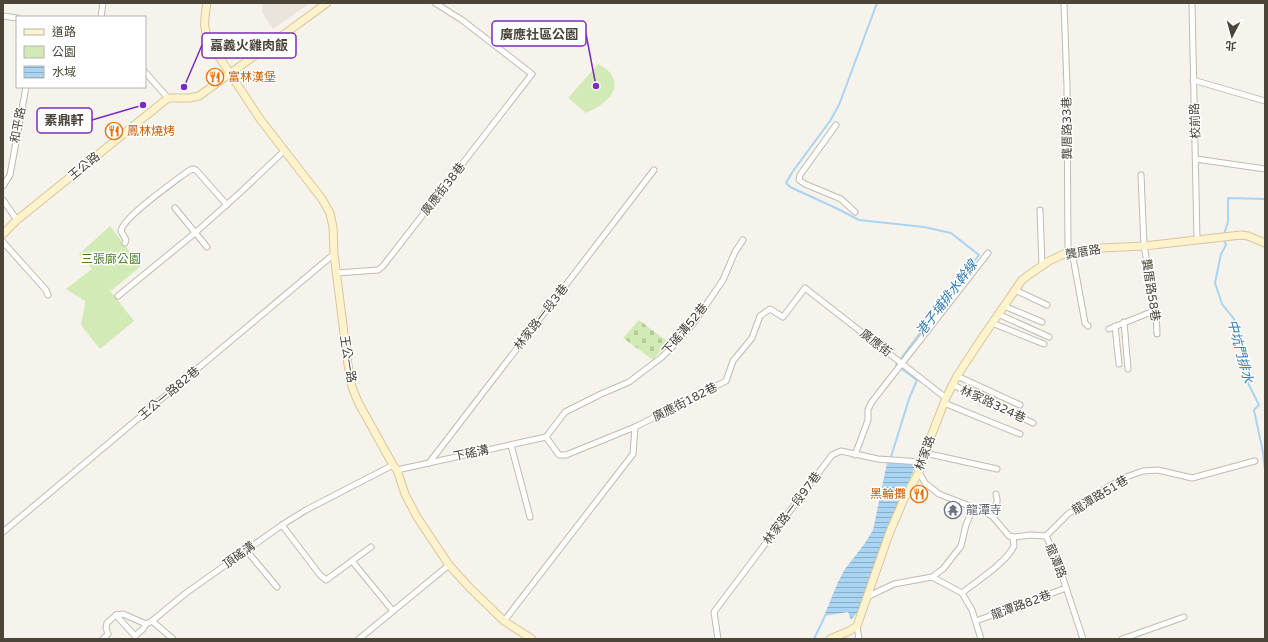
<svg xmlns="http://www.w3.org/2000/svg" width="1268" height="642" viewBox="0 0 1268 642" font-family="'Varela Round','Noto Sans TC',sans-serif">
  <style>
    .residential { fill: #eae5da }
    .cemetery { fill: url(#cemetery-stones) }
    .park { fill: #d2eab5 }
    .water { fill: url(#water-rules) }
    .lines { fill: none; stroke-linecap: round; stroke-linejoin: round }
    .stream { stroke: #a9d4f2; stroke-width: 2 }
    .street-casing { stroke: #c2bbae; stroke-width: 7 }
    .secondary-casing { stroke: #d6c79b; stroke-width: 9 }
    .street { stroke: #fff; stroke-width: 5 }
    .secondary { stroke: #fff3cd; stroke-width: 7 }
    .labels { text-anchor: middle; stroke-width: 3; stroke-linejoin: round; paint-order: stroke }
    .food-label { font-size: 12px; fill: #c56008; stroke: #fff; text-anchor: start }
    .street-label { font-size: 12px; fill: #4b4439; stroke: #fff }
    .park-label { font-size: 12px; fill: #4a7f2a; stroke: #fff }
    .worship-label { font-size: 12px; fill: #5b616d; stroke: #fff; text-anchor: start }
    .water-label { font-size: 13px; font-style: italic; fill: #2e7ab2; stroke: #fff }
    .leader { fill: none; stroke: #7b2cbf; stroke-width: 1.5 }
    .callout-dot { fill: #7b2cbf; stroke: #fff; stroke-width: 1.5 }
    .callout { fill: #fff; stroke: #7b2cbf; stroke-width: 1.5 }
    .callout-label { font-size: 13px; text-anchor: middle; font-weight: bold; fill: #4b4439 }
  </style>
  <defs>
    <pattern id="cemetery-stones" width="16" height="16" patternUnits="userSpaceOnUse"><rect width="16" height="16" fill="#d2eab5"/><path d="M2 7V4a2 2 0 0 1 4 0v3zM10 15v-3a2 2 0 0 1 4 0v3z" fill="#b6ca9c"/></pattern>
    <pattern id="water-rules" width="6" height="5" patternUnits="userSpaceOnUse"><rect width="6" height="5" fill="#a9d4f2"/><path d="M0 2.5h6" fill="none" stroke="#8caec5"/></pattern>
  </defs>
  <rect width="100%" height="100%" fill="#f6f3ec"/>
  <!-- residential -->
  <polygon class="residential" points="263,3 310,3 273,29 262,12"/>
  <!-- cemetery -->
  <polygon class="cemetery" points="639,320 668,342 653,360 623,338"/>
  <!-- park -->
  <g class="park">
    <path d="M598 64C602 66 608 70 611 74 623 93 601 106 586 113L568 98Z"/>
    <path d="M110 226 141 266 111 291 104 283 134 321 100 349 81 325C82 317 85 309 85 301L66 289 92 269 79 254Z"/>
  </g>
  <!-- water -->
  <polygon class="water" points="894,462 917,463 887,530 860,609 851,620 848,612 824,616 838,582 845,569 865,543 873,530 887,463"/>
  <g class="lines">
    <!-- stream -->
    <g class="stream">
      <polyline points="877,3 839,105 830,121 793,171 786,183 790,187 836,208 859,220 924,227 951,233 979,255 896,365 917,380 909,399 890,460"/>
      <polyline points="1224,235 1228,221 1228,198 1265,199"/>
      <polyline points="1224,240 1226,245 1221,254 1215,283 1222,304 1234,319 1244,363 1247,381 1259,405 1254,410 1263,452 1265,471"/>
      <polyline points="814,639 826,614"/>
    </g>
    <defs>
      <g id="street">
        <polyline points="1064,3 1067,86 1068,252"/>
        <polyline points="1192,3 1197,240"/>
        <polyline points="3,16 17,18"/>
        <polyline points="101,17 103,3"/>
        <polyline points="145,72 168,98"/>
        <polyline points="1193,80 1265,101"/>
        <polyline points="836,125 800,175 799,180 805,184 841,199 855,212"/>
        <polyline points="1196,159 1265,169"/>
        <polyline points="1141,175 1144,246 1156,310 1157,334"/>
        <polyline points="3,186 10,175 26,87"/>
        <polyline points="3,200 17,220"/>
        <polyline points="175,208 207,247"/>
        <polyline points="1040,210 1042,266"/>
        <polyline points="3,242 46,290 48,295"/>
        <path d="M125 243 126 240 121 231C123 217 174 182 187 172L192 169 196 170 227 205"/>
        <polyline points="1072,252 1085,323 1088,326"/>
        <polyline points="337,273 378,270 383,266 532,74 462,20 435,3"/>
        <polyline points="1015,290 1047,305"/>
        <polyline points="118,296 195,233 243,190 284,151"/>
        <polyline points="1004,306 1042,322"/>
        <polyline points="998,314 1049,337"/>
        <polyline points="1124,322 1128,369"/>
        <polyline points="992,323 1044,344"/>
        <polyline points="1115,326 1119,364"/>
        <polyline points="1109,329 1156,310"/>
        <polyline points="957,376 1020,405"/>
        <polyline points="953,385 1033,423"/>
        <polyline points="944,403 1020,434"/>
        <polyline points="546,437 559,455 566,455 635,427 726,381 733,361 752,338 760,316 770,309 783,317 805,288 946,398"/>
        <polyline points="546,437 565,412 601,394 629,382 662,357 681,338 693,324 723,280 735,252 743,240"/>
        <polyline points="511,445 530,517"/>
        <polyline points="925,453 997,469"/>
        <polyline points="855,455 868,420 868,410 871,403 988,253"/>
        <polyline points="429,463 654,170"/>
        <polyline points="397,470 546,437"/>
        <polyline points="919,472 925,483 939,494 987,513 993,517 1009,536 1013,537 1031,535 1046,536"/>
        <path d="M987 513C996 506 999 506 996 494"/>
        <polyline points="282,525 320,575 326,580 371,547"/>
        <polyline points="3,532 334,254"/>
        <polyline points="1046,536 1068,514 1091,498 1123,478 1143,471 1158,470 1192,478 1255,461"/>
        <polyline points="1046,536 1056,557 1083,639"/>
        <polyline points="246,550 277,587"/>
        <polyline points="352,561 393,611"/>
        <polyline points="932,577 943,569 961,546 966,525 973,508"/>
        <path d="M962 593C978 580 1004 565 1014 546L1013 537"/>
        <polyline points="869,596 894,584 932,577 962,593 972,610 981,639"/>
        <polyline points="116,615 135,636 143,629 146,624"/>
        <polyline points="152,621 173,639"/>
        <polyline points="504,621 633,454 635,427"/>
        <polyline points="976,621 1066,588"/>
        <polyline points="857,626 859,639"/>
        <polyline points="103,639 108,634 106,628 107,623 116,615 123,614 146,624 152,621 186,593 282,525 306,510 393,465"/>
        <polyline points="359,639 449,565"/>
        <polyline points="718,639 714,612 832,455 841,451 878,459 921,462"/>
        <polyline points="1122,639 1184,617"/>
      </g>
      <g id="secondary">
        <path d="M207 3C204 22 202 28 212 46L260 119 322 199 330 213 333 227 334 254 348 365 352 387 358 402 393 465 397 470 405 494 417 517 449 565 469 587 504 621 532 639"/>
        <polyline points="3,234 17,220 168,98 189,98 199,96 327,3"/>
        <polyline points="830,639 849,631 857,626 889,534 904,499 919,472 921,462 946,398 957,376 982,338 1022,280 1030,274 1049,261 1068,252 1102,248 1144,246 1241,235 1248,236 1265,243"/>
      </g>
    </defs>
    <!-- street casing -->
    <use href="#street" class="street-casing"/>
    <!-- secondary casing -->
    <use href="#secondary" class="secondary-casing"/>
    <!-- street -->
    <use href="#street" class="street"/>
    <!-- secondary -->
    <use href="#secondary" class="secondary"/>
  </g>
  <!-- icons -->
  <defs>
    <symbol id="restaurant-ring" viewBox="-11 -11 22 22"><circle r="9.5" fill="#fff" stroke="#e8710a" stroke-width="1.5"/><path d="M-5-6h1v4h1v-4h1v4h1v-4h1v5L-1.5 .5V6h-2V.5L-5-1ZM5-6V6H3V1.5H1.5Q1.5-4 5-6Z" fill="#e8710a"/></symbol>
    <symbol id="temple-ring" viewBox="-11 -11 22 22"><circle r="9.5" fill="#fff" stroke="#6b7280" stroke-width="1.5"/><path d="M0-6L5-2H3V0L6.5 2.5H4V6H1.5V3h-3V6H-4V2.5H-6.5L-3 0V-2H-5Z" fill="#6b7280"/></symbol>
  </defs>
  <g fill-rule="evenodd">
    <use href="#restaurant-ring" x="205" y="67" width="20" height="20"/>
    <use href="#restaurant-ring" x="104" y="121" width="20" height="20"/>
    <use href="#restaurant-ring" x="909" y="484" width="20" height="20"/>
    <use href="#temple-ring" x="943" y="500" width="20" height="20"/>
  </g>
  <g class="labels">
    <!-- food labels -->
    <g class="food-label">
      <text x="228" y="81">富林漢堡</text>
      <text x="127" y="135">鳳林燒烤</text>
      <text x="906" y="498" text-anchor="end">黑輪攤</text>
    </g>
    <!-- street labels -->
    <g class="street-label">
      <text transform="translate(1195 121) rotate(-92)" y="4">校前路</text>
      <text transform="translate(18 125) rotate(-79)" y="4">和平路</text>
      <text transform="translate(1067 128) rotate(-91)" y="4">龔厝路33巷</text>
      <text transform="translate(84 166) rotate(-39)" y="4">王公路</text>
      <text transform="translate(443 189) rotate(-52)" y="4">廣應街38巷</text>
      <text transform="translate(1083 252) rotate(-10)" y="4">龔厝路</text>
      <text transform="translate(1151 290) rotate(81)" y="4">龔厝路58巷</text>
      <text transform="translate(541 317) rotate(-52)" y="4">林家路一段3巷</text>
      <text transform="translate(685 329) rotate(-50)" y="4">下磘溝52巷</text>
      <text transform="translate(876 343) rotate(38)" y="4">廣應街</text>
      <text transform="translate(348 359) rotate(81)" y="4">王公一路</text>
      <text transform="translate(169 393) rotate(-40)" y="4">王公一路82巷</text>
      <text transform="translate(685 402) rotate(-27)" y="4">廣應街182巷</text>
      <text transform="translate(993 404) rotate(25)" y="4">林家路324巷</text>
      <text transform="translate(471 453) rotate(-12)" y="4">下磘溝</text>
      <text transform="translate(925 453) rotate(-70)" y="4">林家路</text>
      <text transform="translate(1100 495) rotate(-31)" y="4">龍潭路51巷</text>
      <text transform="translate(792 508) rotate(-53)" y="4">林家路一段97巷</text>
      <text transform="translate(239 555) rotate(-36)" y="4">頂磘溝</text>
      <text transform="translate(1056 561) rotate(68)" y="4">龍潭路</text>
      <text transform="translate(1021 605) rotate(-20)" y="4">龍潭路82巷</text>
    </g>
    <!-- park labels -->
    <g class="park-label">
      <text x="111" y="263">三張廍公園</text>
    </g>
    <!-- worship labels -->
    <g class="worship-label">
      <text x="966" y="514">龍潭寺</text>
    </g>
    <!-- water labels -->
    <g class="water-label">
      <text transform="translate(946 298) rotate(-53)" y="5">港子埔排水幹線</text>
      <text transform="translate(1241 351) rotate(75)" y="5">中坑門排水</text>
    </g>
  </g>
  <!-- callouts -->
  <path class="leader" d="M596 86L586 34M184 87L202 45M143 105L92 120"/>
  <g class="callout-dot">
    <circle cx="596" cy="86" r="4"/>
    <circle cx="184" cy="87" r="4"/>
    <circle cx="143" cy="105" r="4"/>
  </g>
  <g class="callout">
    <rect x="492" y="21" width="94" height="25" rx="4"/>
    <rect x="202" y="33" width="94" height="25" rx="4"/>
    <rect x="37" y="108" width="55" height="25" rx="4"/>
  </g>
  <g class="callout-label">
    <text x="539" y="39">廣應社區公園</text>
    <text x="249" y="50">嘉義火雞肉飯</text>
    <text x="64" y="125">素鼎軒</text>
  </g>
  <!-- border -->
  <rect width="1268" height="642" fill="none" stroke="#4b4439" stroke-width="8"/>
  <!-- legend -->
  <rect x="16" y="16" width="130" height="72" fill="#ffffff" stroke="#b7b4b0"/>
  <rect x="24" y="29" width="20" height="6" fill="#fff3cd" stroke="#b7b4b0"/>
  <text x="52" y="36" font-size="12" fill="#4b4439">道路</text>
  <rect x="24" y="46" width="20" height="12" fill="#d2eab5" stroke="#b7b4b0"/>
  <text x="52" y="56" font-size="12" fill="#4b4439">公園</text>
  <rect x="24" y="66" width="20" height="12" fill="url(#water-rules)" stroke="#b7b4b0"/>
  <text x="52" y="76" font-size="12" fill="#4b4439">水域</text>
  <!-- north arrow -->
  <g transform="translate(1232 36) rotate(186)" stroke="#ffffff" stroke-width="3" paint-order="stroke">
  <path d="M0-3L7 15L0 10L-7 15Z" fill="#4b4439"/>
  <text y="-6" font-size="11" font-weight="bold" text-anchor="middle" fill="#4b4439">北</text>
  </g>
</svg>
